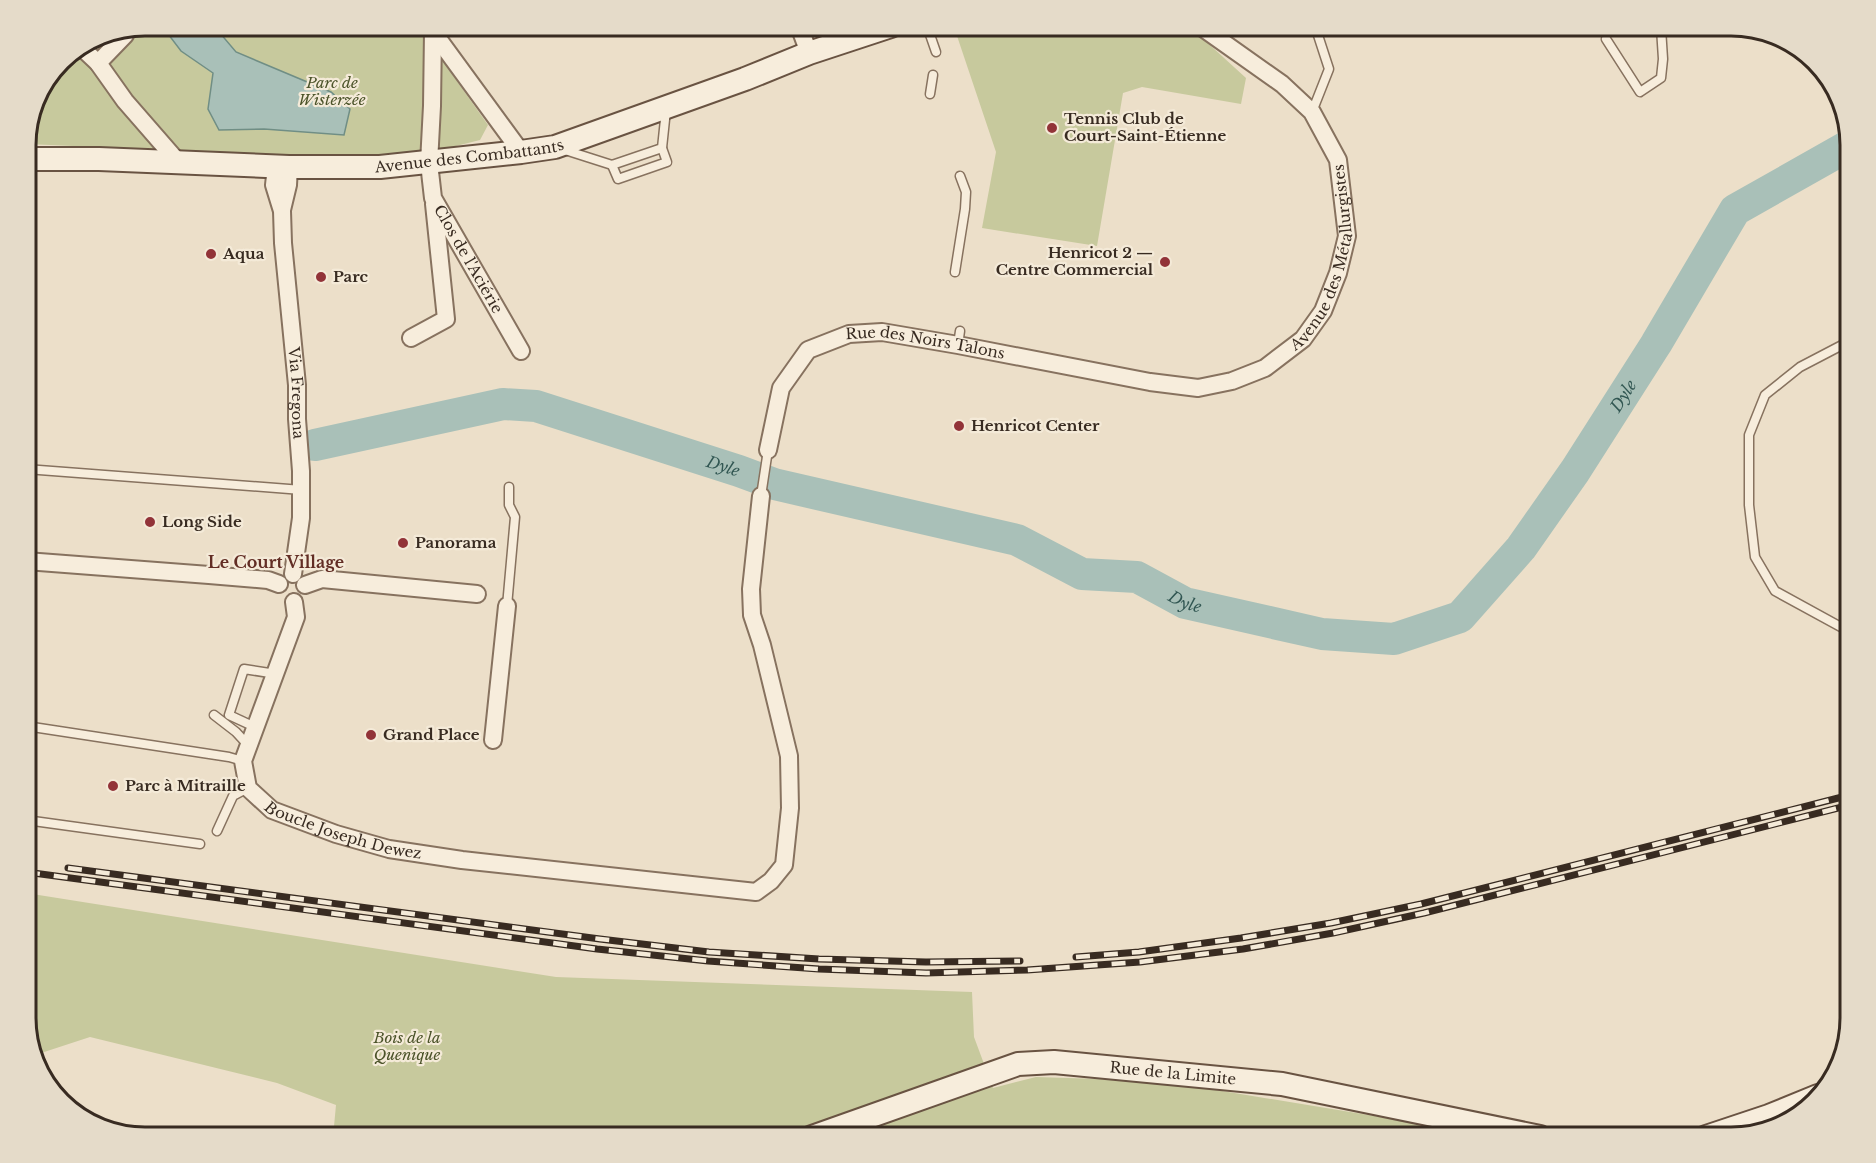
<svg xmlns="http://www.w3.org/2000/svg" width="1876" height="1163" viewBox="0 0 1876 1163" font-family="'Libre Baskerville',serif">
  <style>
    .green { fill: #c7c99d }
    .water { fill: #a9c0b8; stroke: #708e85; stroke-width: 1.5 }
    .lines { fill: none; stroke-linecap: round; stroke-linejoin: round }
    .river { stroke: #a9c0b8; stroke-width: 32 }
    .lane-casing { stroke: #87725f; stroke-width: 11 }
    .street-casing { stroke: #87725f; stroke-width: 20 }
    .secondary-casing { stroke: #695342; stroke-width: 26 }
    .lane { stroke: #f7eddc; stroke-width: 8 }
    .street { stroke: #f7eddc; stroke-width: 16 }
    .secondary { stroke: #f7eddc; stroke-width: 22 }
    .rail-casing { stroke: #382b21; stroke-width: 7 }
    .rail { stroke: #f4ead8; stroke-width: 4.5; stroke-dasharray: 14; stroke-linecap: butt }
    .poi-dot { fill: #923338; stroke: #f4ead8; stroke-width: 2 }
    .labels { text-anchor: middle; stroke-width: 4.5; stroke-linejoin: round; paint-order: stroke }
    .park-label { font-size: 15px; font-style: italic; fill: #4b5329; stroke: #f4ead8 }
    .poi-label { font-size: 15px; font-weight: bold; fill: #382b21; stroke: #f4ead8; text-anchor: start }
    .street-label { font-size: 15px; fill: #382b21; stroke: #f4ead8 }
    .water-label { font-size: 16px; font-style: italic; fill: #325753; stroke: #f4ead8 }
    .neighbourhood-label { font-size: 16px; font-weight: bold; fill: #622d24; stroke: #f4ead8 }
    .rim { fill: none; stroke: #382b21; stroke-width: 3 }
  </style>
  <rect width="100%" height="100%" fill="#ecdfc9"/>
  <!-- green -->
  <g class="green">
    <polygon points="145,26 418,26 488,125 480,140 448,148 379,159 26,144 35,99 61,60 100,34"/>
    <polygon points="957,26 1189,26 1246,78 1241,104 1142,87 1123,93 1097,246 982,228 996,152 954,27"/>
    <path d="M26 893 556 977 972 992 974 1037 993 1088 1036 1077 1100 1079 1210 1089 1435 1126 1535 1137H333L336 1105 277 1083 90 1037 35 1055 26 1025V929C29 916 26 907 26 893Z"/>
  </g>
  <!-- water -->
  <polygon class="water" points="162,26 214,26 236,52 331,92 350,109 344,135 264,129 219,130 208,109 213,73 181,51"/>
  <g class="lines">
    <!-- river -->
    <path class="river" id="s1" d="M315 445 503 404 536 406 739 471 774 484 1017 540 1082 574 1137 577 1185 603 1322 634 1394 639 1460 617 1521 548 1575 471 1656 344 1735 210 1850 145"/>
    <defs>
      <g id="lane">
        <polyline points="927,26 936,52"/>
        <polyline points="1606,39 1640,92 1661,78 1663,59 1661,28"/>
        <polyline points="930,94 933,75"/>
        <polyline points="1312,112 1329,69 1315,26"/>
        <polyline points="565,150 612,165 662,148 666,110"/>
        <polyline points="612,165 618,179 667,162 662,148"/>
        <polyline points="955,272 965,209 966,192 960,176"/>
        <polyline points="1850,337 1846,343 1800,367 1765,395 1749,435 1749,505 1755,557 1775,591 1850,632"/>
        <polyline points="958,345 960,331"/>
        <polyline points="26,469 302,490"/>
        <polyline points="761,496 768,450"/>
        <polyline points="507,606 515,517 509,505 509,487"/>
        <polyline points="214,715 236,732 248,745"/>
        <polyline points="26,726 229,757 243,761"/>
        <polyline points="255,727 229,715 244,669 276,674"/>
        <polyline points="26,820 200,844"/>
        <polyline points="217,831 233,796 248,788"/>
      </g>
      <g id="street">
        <polyline points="799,26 809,53"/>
        <polyline points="431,29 521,152"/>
        <path id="s2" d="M433 32 432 106 429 163 433 198 521 351"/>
        <polyline points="81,47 98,63 125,101 179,163"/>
        <polyline points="98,63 125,35 128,29"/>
        <path id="s3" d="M276 167 274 185 282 211 283 243 297 385V419L301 471V518L293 574"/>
        <polyline points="282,210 288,185 289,167"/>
        <polyline points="411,338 446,319 434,204"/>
        <path id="s4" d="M768 450 781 388 808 350 849 334 882 332 958 345 1150 382 1198 388 1232 381 1265 368 1303 339 1323 311 1338 273 1347 236 1338 160 1312 112 1282 84 1200 26"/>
        <polyline points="26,561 209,575 268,580 279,584"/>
        <polyline points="305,585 322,579 477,594"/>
        <path id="s5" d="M294 602 296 617 243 761 248 788 272 810 336 834 389 849 462 860 756 892 771 881 784 865 790 808 789 756 762 645 752 615 751 589 761 496"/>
        <polyline points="493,740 507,606"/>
      </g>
      <g id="secondary">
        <path id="s6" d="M26 159H99L289 167H380L521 152 555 147 745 79 809 53 891 26"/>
        <path id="s7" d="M812 1137 1018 1064 1054 1062 1282 1084 1540 1137"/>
        <polyline points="1706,1137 1769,1116 1818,1096"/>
      </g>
    </defs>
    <!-- lane casing -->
    <use href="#lane" class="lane-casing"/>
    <!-- street casing -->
    <use href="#street" class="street-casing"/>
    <!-- secondary casing -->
    <use href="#secondary" class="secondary-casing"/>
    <!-- lane -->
    <use href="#lane" class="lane"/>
    <!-- street -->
    <use href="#street" class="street"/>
    <!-- secondary -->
    <use href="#secondary" class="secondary"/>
    <defs>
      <g id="rail">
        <polyline points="68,868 600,939 709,952 819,959 926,962 1020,961"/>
        <polyline points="26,872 597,949 708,961 819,969 926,973 1027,970 1140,962 1243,949 1333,933 1424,913 1850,805"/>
        <polyline points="1076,957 1139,952 1241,938 1331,923 1421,904 1850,795"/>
      </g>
    </defs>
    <!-- rail casing -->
    <use href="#rail" class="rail-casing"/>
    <!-- rail -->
    <use href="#rail" class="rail"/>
  </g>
  <!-- markers -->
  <g class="poi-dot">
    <circle cx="1052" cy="128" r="6"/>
    <circle cx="211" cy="254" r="6"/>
    <circle cx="1165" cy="262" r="6"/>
    <circle cx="321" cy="277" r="6"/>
    <circle cx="959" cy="426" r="6"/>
    <circle cx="150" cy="522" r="6"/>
    <circle cx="403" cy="543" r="6"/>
    <circle cx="371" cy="735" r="6"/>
    <circle cx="113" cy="786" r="6"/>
  </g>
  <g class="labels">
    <!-- park labels -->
    <g class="park-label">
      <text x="332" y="88">Parc de<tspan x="332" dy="17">Wisterzée</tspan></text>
      <text x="407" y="1043">Bois de la<tspan x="407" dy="17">Quenique</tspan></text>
    </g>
    <!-- poi labels -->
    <g class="poi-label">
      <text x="1064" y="124">Tennis Club de<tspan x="1064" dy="17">Court-Saint-Étienne</tspan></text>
      <text x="1153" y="258" text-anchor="end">Henricot 2 —<tspan x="1153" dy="17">Centre Commercial</tspan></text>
      <text x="223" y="259">Aqua</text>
      <text x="333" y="282">Parc</text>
      <text x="971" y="431">Henricot Center</text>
      <text x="162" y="527">Long Side</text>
      <text x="415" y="548">Panorama</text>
      <text x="383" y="740">Grand Place</text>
      <text x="125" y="791">Parc à Mitraille</text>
    </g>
    <!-- street labels -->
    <g class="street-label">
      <text dy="5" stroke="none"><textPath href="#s6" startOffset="444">Avenue des Combattants</textPath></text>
      <text dy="5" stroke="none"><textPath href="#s4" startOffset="712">Avenue des Métallurgistes</textPath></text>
      <text dy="5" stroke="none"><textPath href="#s2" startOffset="237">Clos de l'Aciérie</textPath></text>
      <text dy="5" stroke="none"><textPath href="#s4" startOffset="231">Rue des Noirs Talons</textPath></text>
      <text dy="5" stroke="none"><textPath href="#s3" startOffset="228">Via Fregona</textPath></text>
      <text dy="5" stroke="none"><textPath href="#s5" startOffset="303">Boucle Joseph Dewez</textPath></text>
      <text dy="5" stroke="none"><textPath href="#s7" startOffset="374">Rue de la Limite</textPath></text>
    </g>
    <!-- water labels -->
    <g class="water-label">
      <text dy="6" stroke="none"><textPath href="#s1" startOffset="1466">Dyle</textPath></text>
      <text dy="6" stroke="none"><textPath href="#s1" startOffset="422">Dyle</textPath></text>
      <text dy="6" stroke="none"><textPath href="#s1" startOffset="908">Dyle</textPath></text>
    </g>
    <!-- neighbourhood labels -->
    <g class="neighbourhood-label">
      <text x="276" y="568">Le Court Village</text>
    </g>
  </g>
  <!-- crop -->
  <path d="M0 0H1876V1163H0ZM145 36H1731A109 109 0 0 1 1840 145V1018A109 109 0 0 1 1731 1127H145A109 109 0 0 1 36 1018V145A109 109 0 0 1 145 36Z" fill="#e5dbc9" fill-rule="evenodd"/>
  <path class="rim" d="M145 36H1731A109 109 0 0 1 1840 145V1018A109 109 0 0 1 1731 1127H145A109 109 0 0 1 36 1018V145A109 109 0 0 1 145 36Z"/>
</svg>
